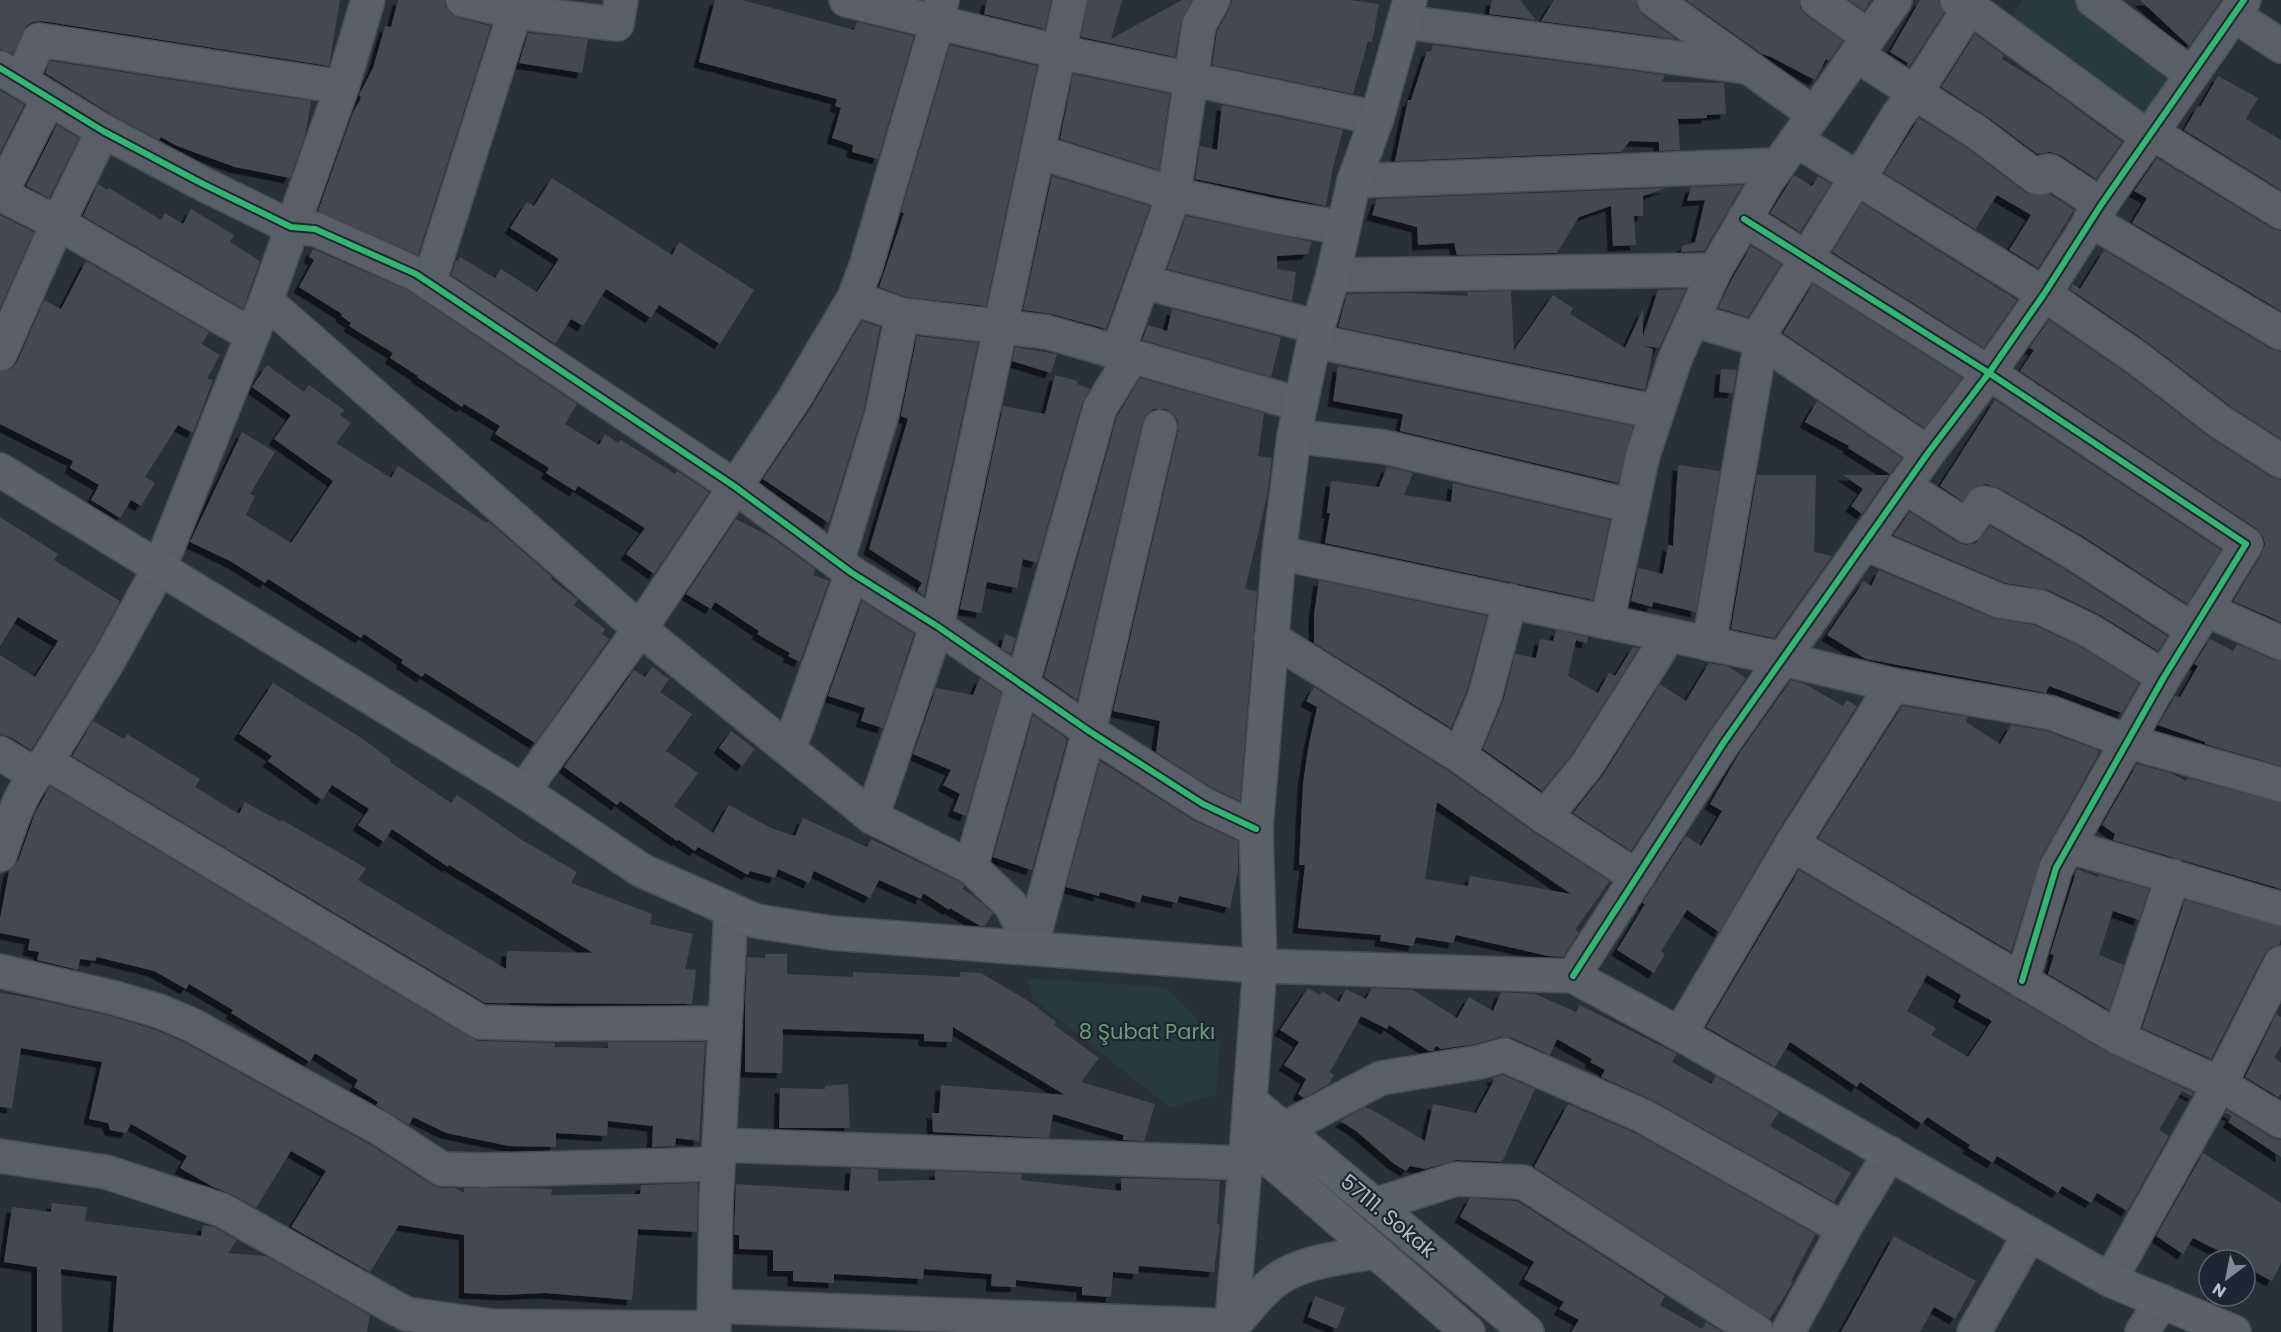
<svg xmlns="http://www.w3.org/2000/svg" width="2281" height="1332" viewBox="0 0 2281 1332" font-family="Poppins,sans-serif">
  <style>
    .green { fill: #273a3e }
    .building { fill: #444950; fill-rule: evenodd; filter: url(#shadow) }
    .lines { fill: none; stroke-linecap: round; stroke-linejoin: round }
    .minor-casing { stroke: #484c53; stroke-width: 36 }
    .major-casing { stroke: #484c55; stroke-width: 36 }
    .minor { stroke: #5a5e66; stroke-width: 33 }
    .major { stroke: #5c6168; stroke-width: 33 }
    .cycleway-casing { stroke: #1d2633; stroke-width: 10 }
    .cycleway { stroke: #33b770; stroke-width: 6 }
    .labels { text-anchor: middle; stroke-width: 4.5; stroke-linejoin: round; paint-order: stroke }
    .park-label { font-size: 21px; fill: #6b9a76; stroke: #1d2633 }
    .street-label { font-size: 21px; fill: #b4bcc9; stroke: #1d2633 }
  </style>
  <defs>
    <filter id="shadow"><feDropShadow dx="-5.5" dy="5.5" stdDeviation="0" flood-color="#0009"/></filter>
  </defs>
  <rect width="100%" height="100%" fill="#2a3038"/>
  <!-- green -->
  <g class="green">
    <polygon points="2023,0 2074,0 2177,76 2142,124 2006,24"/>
    <polygon points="1027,978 1165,987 1220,1041 1216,1095 1170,1108 1033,999"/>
  </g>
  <!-- building -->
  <g class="building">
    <polygon points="0,0 340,0 329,66 42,21 33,22 26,26 13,54 0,49"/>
    <polygon points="398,0 445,0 445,6 451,14 459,18 491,26 418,255 318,211 353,112 361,98 359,95 373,68 385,26 391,27"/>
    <polygon points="715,0 742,0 854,30 857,22 914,36 878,159 852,152 853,145 832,138 841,108 835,106 837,99 699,62"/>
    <polygon points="987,0 1051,0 1045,29 984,14"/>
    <polygon points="1088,0 1122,0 1111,39 1182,0 1192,0 1181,22 1175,57 1081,37"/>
    <polygon points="1232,0 1350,0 1379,4 1372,42 1368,41 1353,94 1212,65 1217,31 1229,9"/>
    <polygon points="1492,0 1520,0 1536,20 1489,14"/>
    <polygon points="1554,0 1636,0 1637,8 1643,15 1676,39 1541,21"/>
    <polygon points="1686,0 1799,0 1800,8 1806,15 1843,41 1829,61 1826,59 1815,80 1771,57 1762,54"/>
    <polygon points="1849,0 1871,0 1864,11"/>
    <polygon points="1920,0 1938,0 1944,13 1909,67 1907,65 1908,63 1890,52"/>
    <polygon points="2140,0 2221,0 2189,46"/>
    <polygon points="528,33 588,39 582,73 519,63"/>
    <polygon points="1975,34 2004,55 2002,59 2049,88 2122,142 2096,179 2060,155 2050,152 2037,154 1989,118 1941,87"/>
    <polygon points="950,45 1037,66 986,306 906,297 879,287 904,213 901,212"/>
    <polygon points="1433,45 1665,75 1662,82 1724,83 1726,114 1707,115 1707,118 1678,119 1680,150 1659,151 1659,142 1630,141 1621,152 1395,161 1408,100 1411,100 1427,51 1431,51"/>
    <polygon points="50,61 311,101 305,136 290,178 235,167 177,146 161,137 159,140 112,115 45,73"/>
    <polygon points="1073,74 1170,94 1159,170 1060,139"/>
    <polygon points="2218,76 2258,98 2246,119 2281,140 2281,190 2184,130 2198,106 2200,107"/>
    <polygon points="0,90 24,105 0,153"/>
    <polygon points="1222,105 1343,130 1333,167 1326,206 1195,179 1200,146 1217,150"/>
    <polygon points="1919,118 1967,148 2025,192 2038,196 2050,194 2074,210 2038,268 2009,250 2031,215 1997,195 1975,229 1884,173"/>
    <polygon points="57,125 79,138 49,198 26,186"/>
    <polygon points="2157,158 2271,228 2281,231 2281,311 2132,223 2147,198 2134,191"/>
    <polygon points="1794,175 1812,186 1818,176 1831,184 1800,232 1770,213"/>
    <polygon points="1052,176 1150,206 1106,329 1052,314 1023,310"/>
    <polygon points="552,178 672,255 679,242 754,290 720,344 659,305 651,318 606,289 583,326 571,319 555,344 451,275 456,260 458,261 460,257 495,278 501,269 537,292 559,259 510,228 527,202 534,206"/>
    <polygon points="98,184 107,190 109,188 161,220 165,213 183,224 191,209 234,235 230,242 260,261 243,309 83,216"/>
    <polygon points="1743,185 1704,251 1681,252 1682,246 1695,242 1705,200 1687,201 1691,187"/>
    <polygon points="1666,188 1643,196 1643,216 1634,216 1636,245 1613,246 1611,206 1579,217 1557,253 1457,255 1454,243 1418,245 1417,227 1372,215 1377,199"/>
    <polygon points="1862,203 2017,300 1984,348 1832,252"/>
    <polygon points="0,215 34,232 0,308"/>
    <polygon points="1186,216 1312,242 1308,254 1277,256 1277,269 1296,272 1292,301 1167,269"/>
    <polygon points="1751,246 1781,264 1748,317 1718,308 1732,279"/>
    <polygon points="313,249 407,290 577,404 565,424 599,445 605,434 618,443 621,440 675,474 677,471 709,492 654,574 626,554 645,528 578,486 575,491 546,473 549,468 495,434 500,426 464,404 462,407 417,377 418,376 390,358 393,353 349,326 351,323 341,316 342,314 299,287 314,260 309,257"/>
    <polygon points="2104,250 2271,349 2281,352 2281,439 2230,406 2148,343 2070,289 2073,284 2080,289"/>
    <polygon points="86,261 209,332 202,344 220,355 207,379 213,380 193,433 178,425 145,477 155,483 141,506 131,500 120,518 91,500 99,485 70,468 73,461 0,424 0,372 11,369 17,362 44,300 61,309"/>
    <polygon points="1813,284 1962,378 1924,428 1783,333"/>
    <polygon points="1686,289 1659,348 1643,346 1653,349 1645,390 1338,327 1347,294 1408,293 1468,296 1467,292 1511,291 1514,350 1553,295 1573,308 1570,314 1625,348 1643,309 1643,336 1658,290"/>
    <polygon points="1172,309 1281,337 1271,377 1142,340 1148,325 1167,331"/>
    <polygon points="2049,320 2126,373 2209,437 2271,477 2281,480 2281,622 2233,601 2262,553 2265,544 2263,536 2257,529 2020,371 2034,350 2029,348"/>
    <polygon points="862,321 880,327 864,409 829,523 763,479 810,409"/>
    <polygon points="917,336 978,343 924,596 917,591 922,583 869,549 908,419 901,416"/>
    <polygon points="1015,347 1057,354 1051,373 1012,361"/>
    <polygon points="267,365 304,392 309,385 344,410 340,415 351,423 336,443 391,478 398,466 487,523 488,521 552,577 551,579 578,600 574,605 605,629 602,634 609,639 535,743 425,673 422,677 401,663 403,660 364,634 361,638 268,579 265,583 232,562 190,542 242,432 275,452 250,494 255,496 246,515 291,543 333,481 274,439 291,415 252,387"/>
    <polygon points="1338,366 1633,426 1618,483 1400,431 1403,414 1333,401"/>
    <polygon points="1721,369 1737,370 1733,393 1719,392"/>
    <polygon points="1055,375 1078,381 1077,384 1090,389 1082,403 1037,563 1023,559 1017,588 987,582 981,613 960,609 1003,406 1045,414"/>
    <polygon points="1140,378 1264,413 1258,456 1272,458 1267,496 1245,589 1257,591 1240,801 1212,788 1156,752 1160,721 1113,711 1178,431 1178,421 1173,414 1165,409 1154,409 1146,415 1142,423 1077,700 1044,677 1117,416"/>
    <polygon points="1995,400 2221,550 2187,604 2084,537 1999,488 1986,484 1976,486 1962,501 1940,486"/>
    <polygon points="1817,401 1902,458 1890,474 1848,448 1849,446 1805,422"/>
    <polygon points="1678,465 1720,471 1696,612 1653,602 1652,607 1631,601 1638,568 1663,574 1668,545 1673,546"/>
    <polygon points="1387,467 1413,473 1404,495 1451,502 1453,483 1610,520 1593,600 1325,543 1330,513 1327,513 1331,481 1379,487"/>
    <polygon points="1757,475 1816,475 1814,552 1832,556 1774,638 1731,629"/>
    <polygon points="1843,475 1889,475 1862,514 1851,506 1863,489"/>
    <polygon points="1910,512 1957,542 1965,545 1976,543 1990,526 2064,569 2167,636 2158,651 2100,615 2048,590 2005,583 1895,536 1893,535"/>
    <polygon points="0,517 58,554 54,560 120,601 94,649 31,750 10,737 0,734 0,655 35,677 58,641 18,617 0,646"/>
    <polygon points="736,519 771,537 815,569 813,575 829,581 800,662 788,656 790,653 757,634 759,631 715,602 711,609 686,594"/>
    <polygon points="1879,570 1993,618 2034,625 2081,647 2139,683 2122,713 2049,686 2046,693 1866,659 1827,635 1864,581 1871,586"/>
    <polygon points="1319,580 1487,616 1467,690 1451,728 1314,643 1314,614"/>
    <polygon points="862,601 914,634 883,728 861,721 865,708 828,696"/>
    <polygon points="1556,630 1588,637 1587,643 1576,640 1568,676 1598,693 1609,673 1615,676 1633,647 1639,648 1572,754 1542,791 1483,749 1503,701 1515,654 1536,658 1540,639 1553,641"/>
    <polygon points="1005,634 1016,638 1011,654 1001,648"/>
    <polygon points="2210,639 2233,651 2237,644 2273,660 2281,661 2281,766 2205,744 2205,742 2158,725 2175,696 2180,697 2198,666 2194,664"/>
    <polygon points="1709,663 1727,666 1746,678 1709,731 1631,851 1573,813 1603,775 1660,684 1686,701"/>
    <polygon points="652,667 669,679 660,692 692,714 666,751 698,773 674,806 713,833 729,805 773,829 795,836 803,818 867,847 871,839 960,882 964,886 962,889 975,897 993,913 985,926 980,926 950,908 949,910 923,893 921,899 879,880 870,898 814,871 809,883 778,869 775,878 750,871 748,875 698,847 695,851 679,840 677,841 620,801 617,805 564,767 634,670 645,677"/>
    <polygon points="980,678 1001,693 966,816 953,811 960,794 943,785 951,770 913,754 936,688 973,695"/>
    <polygon points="1791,680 1805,684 1843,706 1847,700 1857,706 1776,834 1719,932 1687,910 1661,951 1665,954 1654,973 1617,950 1645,904 1642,903 1686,836 1701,846 1722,811 1710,804 1740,752"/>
    <polygon points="273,683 363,739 391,760 390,762 451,803 457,795 522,840 577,872 571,883 652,914 650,924 693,934 685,969 696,970 692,1004 485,1003 72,756 93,721 124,739 127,734 200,779 195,787 239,814 245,802 281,822 282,820 366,868 358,880 506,969 507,951 593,953 449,865 448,867 392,829 384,842 358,825 369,809 332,785 322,800 268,761 272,756 239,734"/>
    <path d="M1314 687 1450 772 1535 833 1611 882H1609L1575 930 1579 932 1563 957 1548 956 1456 935 1453 943 1416 937 1413 946 1380 941 1381 935 1298 928 1305 865H1299L1303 784 1308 749 1317 707 1306 701ZM1437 802 1571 894 1470 876 1468 886 1425 879Z"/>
    <polygon points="1902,706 1968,717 1966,722 2000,744 2011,725 2047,731 2100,751 2040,859 2011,952 1818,838"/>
    <polygon points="1033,715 1067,739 1032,870 993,857"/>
    <polygon points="731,731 755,749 742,766 719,748"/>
    <polygon points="1100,761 1193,820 1238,841 1238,871 1230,908 1179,896 1177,903 1142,895 1140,903 1100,892 1099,896 1066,887"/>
    <polygon points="2137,764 2171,773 2186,781 2188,778 2281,803 2281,889 2113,840 2115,834 2102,825"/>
    <polygon points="50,786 471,1038 479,1041 555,1043 555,1047 608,1048 608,1042 705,1042 699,1141 676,1138 675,1146 652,1147 653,1126 608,1121 607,1136 556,1133 556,1147 509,1146 446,1133 413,1117 409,1125 376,1105 378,1102 354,1087 358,1080 315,1053 310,1062 231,1013 233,1010 189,984 186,989 154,971 97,957 95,961 80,959 78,970 37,960 39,952 28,950 30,939 0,933 0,919 9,871 18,861 35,813"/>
    <polygon points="2077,869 2098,877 2099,875 2149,889 2139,920 2113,911 2099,955 2124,965 2109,1010 2048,974 2054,955 2050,954"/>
    <path d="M1799 870 2110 1054 2194 1093 2192 1096 2182 1091 2159 1130 2169 1136 2127 1211 2097 1193 2091 1203 2062 1186 2058 1193 1997 1156 1993 1163 1968 1148 1970 1145 1927 1117 1922 1124 1860 1082 1857 1087 1790 1042 1775 1067 1706 1027ZM1927 975 1961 995 1958 1002 1992 1021 1968 1057 1931 1035 1936 1028 1907 1011Z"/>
    <polygon points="2185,900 2281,927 2281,939 2279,945 2270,948 2264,955 2211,1059 2142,1028"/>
    <polygon points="765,954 787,954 787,974 853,977 853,972 960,977 960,972 981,973 1030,1002 1056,1022 1054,1025 1099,1058 1081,1082 1155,1104 1144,1141 1123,1140 1123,1135 1053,1114 1049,1138 933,1132 932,1113 939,1113 941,1085 1065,1095 953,1027 952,1042 924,1041 924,1034 783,1029 782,1073 745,1072 745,1010 747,957 765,958"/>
    <polygon points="1308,988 1320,995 1322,991 1339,1002 1346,989 1366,999 1372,988 1413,990 1457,1018 1469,997 1493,1011 1501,992 1535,994 1576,1012 1580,1005 1677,1054 1672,1062 1711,1084 1716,1076 1779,1112 1770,1126 1851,1173 1834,1202 1652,1100 1601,1077 1605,1070 1590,1062 1592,1059 1557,1039 1550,1055 1512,1038 1500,1037 1476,1044 1441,1049 1436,1046 1433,1051 1429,1051 1389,1025 1387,1029 1361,1016 1330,1072 1334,1075 1329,1084 1304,1098 1298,1094 1306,1079 1284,1065 1299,1042 1280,1030"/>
    <polygon points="0,993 31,998 110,1016 153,1029 184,1042 371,1145 432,1185 441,1188 455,1188 464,1193 464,1188 528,1188 552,1189 551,1195 640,1194 641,1185 698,1183 697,1232 638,1229 632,1300 545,1293 505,1295 464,1293 464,1235 399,1225 370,1272 291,1227 326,1171 291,1151 256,1208 231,1194 213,1187 180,1168 187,1156 131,1124 126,1133 110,1130 108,1123 89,1119 102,1062 21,1048 12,1108 0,1107"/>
    <polygon points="2276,1014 2281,1017 2281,1046 2274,1057 2281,1063 2281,1094 2278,1097 2245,1077"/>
    <polygon points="1503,1075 1535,1089 1502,1162 1456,1160 1425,1169 1410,1166 1406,1171 1393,1163 1356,1131 1340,1121 1365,1107 1368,1109 1369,1108 1425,1141 1433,1104 1476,1113 1494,1080 1491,1078"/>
    <polygon points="848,1084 850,1128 779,1128 780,1088 825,1089 825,1086"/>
    <polygon points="1568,1104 1635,1133 1815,1234 1791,1281 1793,1282 1770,1319 1534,1167"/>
    <polygon points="2227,1110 2271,1137 2281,1140 2281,1157 2228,1122 2232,1116 2225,1113"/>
    <polygon points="2203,1153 2281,1203 2281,1263 2272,1281 2245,1267 2245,1260 2237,1260 2193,1238 2183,1254 2156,1236"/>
    <polygon points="851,1168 878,1169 878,1181 935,1180 935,1171 1022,1174 1021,1180 1121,1191 1121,1178 1220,1181 1217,1224 1220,1225 1214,1272 1139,1266 1138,1274 1113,1272 1111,1297 1082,1295 1082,1287 1016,1280 1016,1287 991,1286 992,1274 924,1269 923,1279 834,1274 834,1283 793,1281 793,1271 773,1271 773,1250 739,1249 739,1235 734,1235 736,1184 849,1191"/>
    <polygon points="1470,1198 1517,1201 1665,1296 1660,1305 1702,1329 1706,1322 1722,1332 1571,1332 1579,1320 1559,1309 1564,1302 1524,1279 1534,1262 1460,1217"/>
    <polygon points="52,1203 87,1207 85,1221 201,1236 203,1225 214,1227 237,1240 228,1253 266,1256 370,1315 367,1332 113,1332 117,1276 61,1269 62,1332 37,1332 37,1267 4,1262 12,1207 51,1212"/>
    <polygon points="1894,1236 1976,1281 1955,1319 1934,1307 1920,1332 1841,1332"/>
    <polygon points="1315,1296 1345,1308 1337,1329 1308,1317"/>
  </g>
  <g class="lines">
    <defs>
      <g id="minor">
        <polyline points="846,0 1060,52 1377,118"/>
        <polyline points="1654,0 1814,114"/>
        <polyline points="1817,0 1869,37"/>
        <polyline points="1957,0 1970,7 2148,137"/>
        <polyline points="2093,0 2191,74"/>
        <polyline points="515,12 617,24 621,0"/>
        <polyline points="2234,15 2281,46"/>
        <polyline points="1405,22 1746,67"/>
        <polyline points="1856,55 1978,133 2036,177 2041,178 2046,171 2050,171 2101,205"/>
        <polyline points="0,68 103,131 203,184 291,227 315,229 416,274 734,486 852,573 937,626 1089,731 1203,804 1256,829"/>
        <polyline points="21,81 39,40 342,87"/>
        <polyline points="2151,132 2281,212"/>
        <polyline points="1796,140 2044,294 2137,358 2219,421 2281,461"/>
        <polyline points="1039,152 1174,194 1269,215 1343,228"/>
        <polyline points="1354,181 1777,165"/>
        <polyline points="0,194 58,223 251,335"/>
        <polyline points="0,195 49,98"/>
        <polyline points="1744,219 1989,373 2246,544 2164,677 2056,868 2022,981"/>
        <polyline points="2090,220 2281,333"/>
        <polyline points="1333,275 1715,270"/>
        <polyline points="1143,282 1318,327"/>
        <polyline points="429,283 515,12 463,0"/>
        <polyline points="854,298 902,315 1047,332 1299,404"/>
        <polyline points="266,301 640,629 872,817 971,867 1011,905 1031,947"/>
        <polyline points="1693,320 1760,340 1928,453"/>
        <polyline points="1314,341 1657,412"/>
        <polyline points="1118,352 1174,194 1199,25 1213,0"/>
        <polyline points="0,354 58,223 103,131"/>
        <polyline points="1294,436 1385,447 1632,506"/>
        <polyline points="1904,486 1967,526 1983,503 1990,504 2074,553 2193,630"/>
        <polyline points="1864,543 2000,601 2040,607 2090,631 2164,677"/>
        <polyline points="1279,553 1783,659 1893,685 2052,713 2126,741 2281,785"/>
        <polyline points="837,562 882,414 902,315"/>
        <polyline points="2205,609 2281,643"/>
        <polyline points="1607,622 1643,455 1675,359 1715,270 1767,181 1895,0"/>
        <polyline points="1271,638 1460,756 1545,817 1637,877"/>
        <polyline points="1709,644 1763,329 1856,178 1870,161 1898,115 1915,93 1970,7"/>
        <polyline points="789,749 852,573"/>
        <polyline points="0,753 34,774"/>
        <polyline points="1460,756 1485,696 1510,601"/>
        <polyline points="46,762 480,1022 549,1024 725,1023"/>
        <polyline points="523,791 640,629 794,399 854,298 866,266 937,24 942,0"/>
        <polyline points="872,817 937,626 1070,0"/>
        <polyline points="1545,817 1587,765 1669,635"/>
        <polyline points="1792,844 2119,1038 2220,1084 2281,1121"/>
        <polyline points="2068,846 2281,909"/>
        <path d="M0 855C11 822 22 786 46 762L110 658 159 569 266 301 342 87 368 0"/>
        <polyline points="971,867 1100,408 1132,356"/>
        <polyline points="1031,947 1089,731 1160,427"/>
        <polyline points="0,971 115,998 159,1011 192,1025 381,1129 442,1169 484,1170 718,1164"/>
        <polyline points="1573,976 1724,742 1928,453 1989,373 2044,294 2101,205 2244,0"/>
        <polyline points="1680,1034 1792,844 1893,685"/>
        <polyline points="2119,1038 2173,876"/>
        <polyline points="1284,1129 1381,1078 1480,1062 1504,1055 1643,1116 1844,1229"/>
        <polyline points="719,1145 1245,1163"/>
        <polyline points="0,1156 106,1172 222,1210 406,1314 492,1326 714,1328"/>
        <polyline points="1375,1205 1456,1179 1523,1182 1757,1332"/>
        <polyline points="2110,1280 2220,1084 2281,963"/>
        <path d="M715 1306 1233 1326C1248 1309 1265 1285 1286 1274 1313 1260 1346 1257 1376 1252"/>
        <polyline points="714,1327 716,1204 731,910"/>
        <polyline points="1231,1332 1247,1142"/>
        <polyline points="1788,1332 1844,1229 1890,1153"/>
        <polyline points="1974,1332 2030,1234"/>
        <polyline points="2142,1332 2162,1301"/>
      </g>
      <g id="major">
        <polyline points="1410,0 1377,118 1354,181 1333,275 1314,341 1294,436 1279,553 1256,829 1260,966 1247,1140 1468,1332"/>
        <polyline points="0,470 523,791 641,870 756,921 832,933 1260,966 1573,976 1680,1034 2110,1280 2234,1332"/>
        <polyline points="1250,1101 1527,1332"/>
      </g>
    </defs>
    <!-- minor casing -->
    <use href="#minor" class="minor-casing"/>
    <!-- major casing -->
    <use href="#major" class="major-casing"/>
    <!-- minor -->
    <use href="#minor" class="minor"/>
    <!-- major -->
    <use href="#major" class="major"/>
    <defs>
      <g id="cycleway">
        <polyline points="0,68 103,131 203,184 291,227 315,229 416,274 734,486 852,573 937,626 1089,731 1203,804 1256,829"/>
        <polyline points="1744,219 1989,373 2246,544 2164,677 2056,868 2022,981"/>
        <polyline points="1573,976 1724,742 1928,453 1989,373 2044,294 2101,205 2244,0"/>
      </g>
    </defs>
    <!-- cycleway casing -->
    <use href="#cycleway" class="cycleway-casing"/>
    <!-- cycleway -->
    <use href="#cycleway" class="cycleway"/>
  </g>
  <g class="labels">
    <!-- park labels -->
    <g class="park-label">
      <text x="1147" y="1039">8 Şubat Parkı</text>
    </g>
    <!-- street labels -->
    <g class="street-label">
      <text transform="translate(1388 1216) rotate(40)" y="7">57111. Sokak</text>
    </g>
  </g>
  <!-- north arrow -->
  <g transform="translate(2227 1278) rotate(212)"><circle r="28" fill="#1d2633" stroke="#59626f" stroke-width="1.5"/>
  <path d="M0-4.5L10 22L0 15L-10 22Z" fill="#848b96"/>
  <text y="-9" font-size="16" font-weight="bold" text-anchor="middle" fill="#b4bcc9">N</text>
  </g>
</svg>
